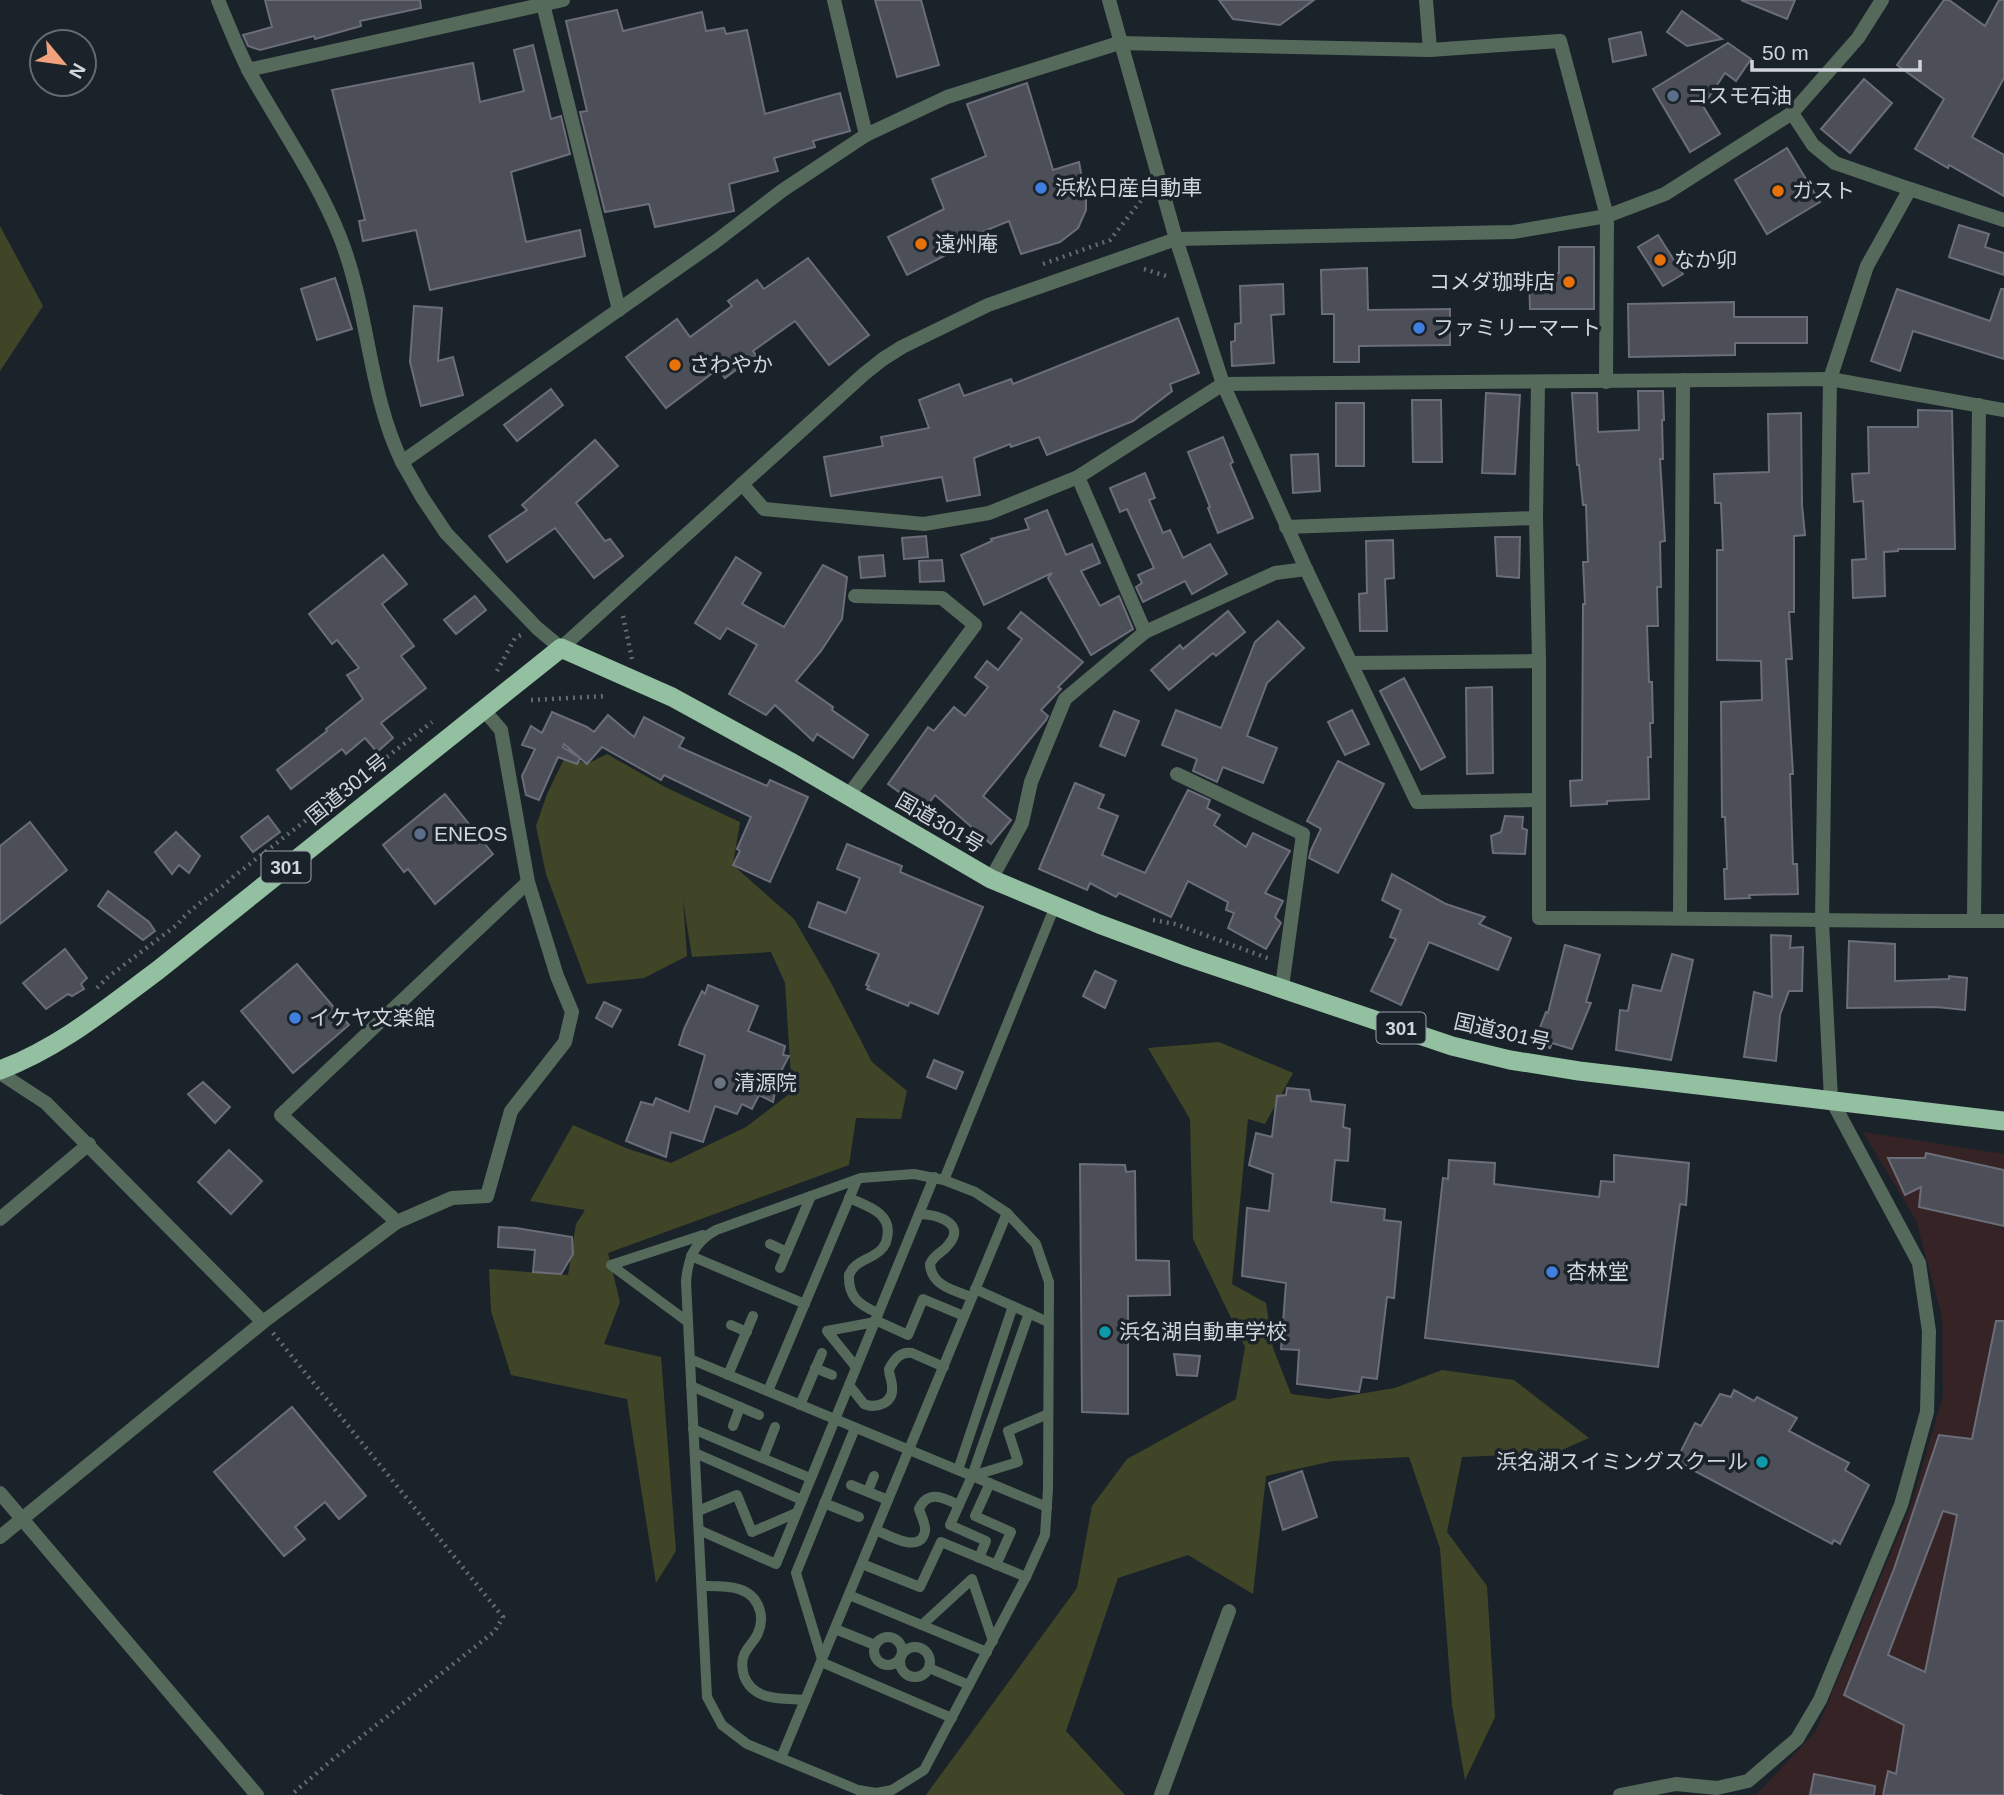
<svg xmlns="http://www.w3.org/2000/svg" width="2004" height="1795" viewBox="0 0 2004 1795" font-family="Helvetica,'Noto Sans JP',sans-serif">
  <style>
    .commercial { fill: #362326 }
    .green { fill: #414527 }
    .building { fill: #4c4e58; stroke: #6b6d78; stroke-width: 2; fill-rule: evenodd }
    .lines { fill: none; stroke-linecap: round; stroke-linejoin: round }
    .path { stroke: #646b71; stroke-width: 4.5; stroke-dasharray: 2 5; stroke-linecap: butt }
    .service { stroke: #566a5c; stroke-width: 10 }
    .minor { stroke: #566a5c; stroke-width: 14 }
    .tertiary { stroke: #566a5c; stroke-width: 14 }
    .trunk { stroke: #94c0a2; stroke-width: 19 }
    .service-dot { fill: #5c6f8a; stroke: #1b232a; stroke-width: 2.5 }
    .shop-dot { fill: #3f7fe0; stroke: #1b232a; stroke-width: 2.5 }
    .food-dot { fill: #e8710a; stroke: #1b232a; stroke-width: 2.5 }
    .worship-dot { fill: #6b7280; stroke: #1b232a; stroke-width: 2.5 }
    .culture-dot { fill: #0f9aa8; stroke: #1b232a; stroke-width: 2.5 }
    .labels { text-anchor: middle; stroke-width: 7; stroke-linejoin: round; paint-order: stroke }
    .shield { fill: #1b232a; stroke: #9aa0a6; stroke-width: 2 }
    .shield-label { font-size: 19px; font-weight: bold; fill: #d1d6db }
    .poi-label { font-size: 21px; fill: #d1d6db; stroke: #1b232a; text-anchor: start }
    .street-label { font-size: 21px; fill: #d1d6db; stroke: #1b232a }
  </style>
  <rect width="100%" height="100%" fill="#1b232a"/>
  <!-- commercial -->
  <polygon class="commercial" points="1863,1132 2004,1154 2004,1795 1756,1795 1816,1731 1912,1503 1943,1395 1942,1317 1916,1220"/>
  <!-- green -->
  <g class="green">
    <polygon points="0,226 43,306 0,371"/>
    <polygon points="607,754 665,787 740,822 733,865 794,919 829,979 872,1062 907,1091 901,1119 856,1118 849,1165 608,1253 620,1302 604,1344 661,1357 676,1551 656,1583 627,1399 511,1375 491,1311 489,1269 568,1275 576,1224 585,1210 530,1201 573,1125 626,1148 671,1163 746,1127 792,1092 785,983 771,952 692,957 683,900 687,956 644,978 587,984 546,874 536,826 547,794 566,755 587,764"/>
    <polygon points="1219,1042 1293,1073 1265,1124 1248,1119 1232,1284 1266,1303 1273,1348 1291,1394 1329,1399 1395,1388 1442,1370 1514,1380 1589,1438 1555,1453 1462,1457 1447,1532 1487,1586 1495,1717 1465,1780 1452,1705 1440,1548 1409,1457 1333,1461 1266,1476 1253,1594 1188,1555 1118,1578 1066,1731 1125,1795 926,1795 1077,1588 1092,1506 1127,1459 1236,1399 1245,1347 1193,1239 1190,1119 1148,1048"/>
  </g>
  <!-- building -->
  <g class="building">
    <polygon points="265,0 420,0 421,8 360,21 361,26 315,39 314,36 260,50 248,46 243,35 272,27"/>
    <polygon points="875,0 921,0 939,65 897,77"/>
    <polygon points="1219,0 1314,0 1280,25 1233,19"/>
    <polygon points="1741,0 1795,0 1787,19"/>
    <polygon points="1944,0 1949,0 1985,26 1999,0 2004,0 2004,78 1972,137 2004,155 2004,196 1949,165 1948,168 1915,149 1944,99 1897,65"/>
    <polygon points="617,10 623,31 702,12 706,31 724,28 726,34 747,30 765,114 840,93 850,131 813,141 815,147 774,158 778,171 729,184 734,211 655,227 649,204 605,212 580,112 587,111 566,21"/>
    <polygon points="1682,11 1722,39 1687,46 1667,32"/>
    <polygon points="1641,32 1646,55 1613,62 1609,39"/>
    <polygon points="1728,43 1751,59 1736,81 1725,73 1703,106 1720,134 1690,152 1653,89"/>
    <polygon points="533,45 551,119 561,116 570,154 511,172 526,242 580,230 585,256 430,290 416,230 363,241 359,221 365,220 332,90 473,63 480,102 524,91 514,50"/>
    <polygon points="1864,79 1892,103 1850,153 1821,129"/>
    <polygon points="1027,83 1053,170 1079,162 1086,200 1086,210 1078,228 1060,242 1021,254 1009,221 950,245 954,251 907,275 888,237 944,209 932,179 986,156 967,104"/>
    <polygon points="1787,148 1820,202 1767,234 1735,180"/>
    <polygon points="1959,225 1989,234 1985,247 2004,253 2004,275 1949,257"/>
    <polygon points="1658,235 1683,274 1663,286 1638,247"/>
    <polygon points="1559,247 1594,247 1594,309 1530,309 1529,273 1559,273"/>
    <polygon points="808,258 869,335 829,365 795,321 753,351 756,355 725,378 718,369 666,408 626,357 677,319 690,337 732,306 728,301 757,280 764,289"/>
    <polygon points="1367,268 1368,310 1450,309 1450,345 1359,346 1359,362 1334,362 1334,314 1322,314 1321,270"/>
    <polygon points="335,278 352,329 317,340 301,289"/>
    <polygon points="1283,284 1284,314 1271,315 1274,363 1232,366 1231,342 1235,341 1235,324 1241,323 1240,286"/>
    <polygon points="1897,289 1990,321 2001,289 2004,289 2004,359 1913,331 1900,371 1871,361"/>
    <polygon points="1734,302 1734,317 1807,317 1807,343 1735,343 1735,355 1629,357 1628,304"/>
    <polygon points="414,306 442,308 438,361 453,357 463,395 421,406 410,362"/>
    <polygon points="1178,318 1199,373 1170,384 1172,391 1133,421 1047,455 1039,437 1011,447 1010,444 974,458 980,495 947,501 942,477 831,496 824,457 883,446 881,437 929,428 919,400 959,384 964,396 1011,379 1013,384"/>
    <polygon points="551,389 563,405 517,441 504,425"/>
    <polygon points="1638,391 1663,391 1664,420 1662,420 1663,459 1660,459 1665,541 1660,542 1661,587 1657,587 1658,626 1647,626 1649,682 1652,682 1653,723 1650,723 1651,757 1648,757 1649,799 1607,801 1607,804 1571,806 1570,781 1582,780 1583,604 1585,604 1583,562 1588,562 1586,505 1583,505 1579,465 1577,465 1572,393 1597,393 1598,432 1639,430"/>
    <polygon points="1486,393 1520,395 1515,474 1482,473"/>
    <polygon points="1412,400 1441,400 1442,462 1413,462"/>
    <rect x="1336" y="403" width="28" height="63"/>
    <polygon points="1918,410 1952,411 1955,549 1898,549 1898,551 1884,552 1885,596 1853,598 1852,560 1866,559 1863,501 1854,502 1852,474 1869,473 1868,427 1918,427"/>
    <polygon points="1801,413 1802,505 1805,535 1794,536 1794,612 1789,612 1792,659 1786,659 1793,774 1790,774 1793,864 1797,864 1798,894 1749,895 1750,898 1725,899 1724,869 1727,869 1725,817 1722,817 1721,702 1762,700 1761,661 1717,660 1717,550 1723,550 1721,503 1715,503 1714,474 1769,472 1768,414"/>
    <polygon points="1223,437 1233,462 1230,464 1253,518 1218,533 1208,508 1210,507 1188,452"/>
    <polygon points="595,440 618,466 576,503 605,541 610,539 623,556 594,578 555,528 507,562 489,536 527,510 522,505"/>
    <polygon points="1318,454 1320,491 1293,493 1291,455"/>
    <polygon points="1145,473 1155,498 1149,500 1163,533 1170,530 1183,558 1210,544 1227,574 1192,594 1185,581 1143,602 1136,587 1142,583 1138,575 1154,568 1127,509 1120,512 1110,488"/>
    <polygon points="1047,510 1066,555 1092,544 1100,563 1081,571 1100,606 1119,596 1133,629 1091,655 1048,578 1052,573 984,605 961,555 992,541 991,539 1029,529 1025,519"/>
    <polygon points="926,536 928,557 904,559 902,538"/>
    <polygon points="1495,537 1520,537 1519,578 1497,576"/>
    <polygon points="1393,540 1394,578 1385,579 1387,631 1360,631 1359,594 1367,593 1366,541"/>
    <polygon points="383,555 407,584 382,604 414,646 401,656 426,688 381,723 393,738 377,752 365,738 346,754 342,749 291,789 277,770 327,731 326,729 363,699 347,675 359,668 337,640 332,644 309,614"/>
    <polygon points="883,555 885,576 861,578 859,557"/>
    <polygon points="736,557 761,573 742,604 784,627 823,565 847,577 842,619 821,651 796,681 833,707 832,710 868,735 853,758 817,734 813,741 775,705 766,715 729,694 757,645 727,628 720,639 695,623"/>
    <polygon points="942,560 944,581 920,582 919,561"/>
    <polygon points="475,596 486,610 456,634 444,620"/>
    <polygon points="1228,611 1245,632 1216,656 1213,653 1169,690 1151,670 1180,645 1183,649"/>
    <polygon points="1021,612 1083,662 1058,687 1061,689 1041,710 1048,716 1046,720 983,796 1011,820 991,844 935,795 924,810 888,784 928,727 934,731 954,707 965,716 988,687 975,677 987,661 998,670 1022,639 1008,628"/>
    <polygon points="1278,621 1304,648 1267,683 1247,736 1277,748 1263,783 1223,767 1217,782 1193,771 1197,759 1162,745 1176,710 1221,728 1255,642"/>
    <polygon points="1404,678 1445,757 1421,770 1380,691"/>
    <polygon points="1492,687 1493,773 1467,774 1466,688"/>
    <polygon points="1352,710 1369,744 1345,755 1328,722"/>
    <polygon points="1114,711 1139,721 1125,756 1100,746"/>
    <polygon points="552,712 587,727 594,732 608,715 634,737 644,717 684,738 679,747 767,786 770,780 808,797 770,882 733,865 740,851 737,849 751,817 664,775 661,780 602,747 587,764 564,744 563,747 580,758 577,764 558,757 539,800 526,795 522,776 535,749 522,745 531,726 542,733"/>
    <polygon points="1338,761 1384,784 1338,873 1309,858 1311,850 1321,829 1307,821"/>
    <polygon points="1075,783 1104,795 1098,808 1118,816 1102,855 1145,873 1188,790 1210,800 1207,808 1220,815 1214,825 1246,847 1253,833 1290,851 1265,893 1283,901 1275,917 1281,923 1266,949 1228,928 1234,913 1226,910 1228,902 1188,881 1171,917 1119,893 1116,897 1090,883 1087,890 1039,869"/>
    <polygon points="445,794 493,854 435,904 408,869 404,872 383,845"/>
    <polygon points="268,816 280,832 253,852 241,837"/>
    <polygon points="1505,816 1523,817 1522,828 1527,830 1525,854 1493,853 1491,836 1501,832"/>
    <polygon points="30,822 67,870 0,924 0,846"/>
    <polygon points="176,832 200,856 189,873 179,865 172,874 155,852"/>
    <polygon points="847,844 902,866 900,872 983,907 938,1014 910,1002 908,1006 867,989 869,986 866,985 879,954 809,927 818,902 846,913 860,878 837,869"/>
    <polygon points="1392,874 1446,904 1485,917 1479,924 1511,938 1498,970 1429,942 1401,1005 1371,991 1396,939 1390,937 1401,910 1382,900"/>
    <polygon points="108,891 149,922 155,931 143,940 98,906"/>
    <polygon points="1771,935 1791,936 1790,948 1803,947 1802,991 1789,991 1780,1015 1776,1061 1744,1057 1754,992 1772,997"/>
    <polygon points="1849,941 1895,944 1895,981 1949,979 1949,976 1967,978 1965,1010 1936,1007 1847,1008"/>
    <polygon points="1565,945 1600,955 1586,1002 1591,1003 1572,1049 1552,1043 1550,1048 1535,1040 1546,1012 1548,1013"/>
    <polygon points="65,949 87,978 81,984 84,989 72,996 68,994 46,1009 23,983"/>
    <polygon points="1672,954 1693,960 1671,1060 1616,1050 1620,1010 1628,1011 1633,985 1661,991"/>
    <polygon points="297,964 349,1025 293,1073 241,1011"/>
    <polygon points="1095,971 1116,981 1105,1008 1083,996"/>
    <polygon points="708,985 758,1006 748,1031 785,1046 783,1055 789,1056 778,1077 773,1102 759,1095 752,1109 742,1104 737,1114 715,1106 703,1142 671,1132 666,1157 626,1141 641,1102 653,1105 656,1098 689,1112 705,1055 679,1045 684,1029 702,991 705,994"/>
    <polygon points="604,1002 621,1010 612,1027 596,1018"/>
    <polygon points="934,1060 963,1072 956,1089 927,1077"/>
    <polygon points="203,1082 230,1107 215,1123 188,1094"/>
    <polygon points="1287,1088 1309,1090 1311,1101 1345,1105 1343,1127 1350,1129 1348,1161 1335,1160 1331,1202 1385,1209 1384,1220 1401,1222 1394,1298 1387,1297 1377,1379 1362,1377 1359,1392 1297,1384 1299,1350 1281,1349 1286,1283 1242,1276 1247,1208 1269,1211 1273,1174 1249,1165 1256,1133 1272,1137 1277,1096 1286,1095"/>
    <polygon points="229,1150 262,1181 231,1214 198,1182"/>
    <polygon points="1926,1153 2004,1170 2004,1226 1919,1207 1921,1187 1905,1195 1888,1158 1925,1158"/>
    <polygon points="1614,1155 1689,1163 1686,1205 1680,1204 1658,1367 1425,1338 1443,1178 1448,1179 1449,1160 1495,1163 1494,1184 1599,1197 1601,1181 1614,1182"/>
    <polygon points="1080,1164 1125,1165 1126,1172 1135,1171 1136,1260 1169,1261 1170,1295 1128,1296 1128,1414 1082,1412"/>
    <polygon points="499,1227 516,1228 572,1237 573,1254 561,1274 533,1272 535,1250 498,1247"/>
    <path d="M1996 1321H2004V1795H1883L1888 1771 1896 1774 1904 1725 1844 1695 1894 1569 1939 1435 1972 1439ZM1943 1511 1957 1515 1925 1672 1888 1655Z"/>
    <polygon points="1174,1354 1200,1356 1197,1376 1177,1375"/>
    <polygon points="1734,1390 1754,1401 1757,1397 1797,1418 1789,1431 1849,1463 1845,1470 1869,1485 1840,1544 1834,1540 1832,1544 1676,1461 1695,1423 1701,1426 1720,1394 1731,1397"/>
    <polygon points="292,1407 366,1496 339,1519 325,1502 295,1527 305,1539 284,1556 214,1472"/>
    <polygon points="1302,1471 1317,1517 1283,1530 1269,1483"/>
    <polygon points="1814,1774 1875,1786 1874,1795 1810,1795"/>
  </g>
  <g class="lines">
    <!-- path -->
    <g class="path">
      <polyline points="1043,264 1110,240 1143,198 1141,188"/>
      <polyline points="1144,269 1166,276"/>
      <polyline points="623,616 632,659"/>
      <polyline points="497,671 515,638 521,635"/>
      <polyline points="531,700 606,696"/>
      <polyline points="1153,920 1175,924 1270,959"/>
      <path d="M97 988 108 977 178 924C192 905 216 894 233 877L432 722"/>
      <polyline points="273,1333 503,1617 495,1631 332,1760 291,1795"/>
      <polyline points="0,1794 0,1795"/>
    </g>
    <!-- service -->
    <g class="service">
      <path d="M914 1174 944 1180 975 1192 1007 1213 1036 1244 1049 1282 1048 1489 1045 1535 1026 1577 924 1770 892 1790 876 1793 858 1790 747 1744 722 1725 707 1697 686 1282C688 1258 694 1242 716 1230L861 1178Z"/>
      <polyline points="944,1180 1055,906"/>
      <path d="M849 1198C867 1206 893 1213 887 1238 886 1246 881 1251 874 1255 864 1261 854 1263 849 1275 848 1297 859 1305 878 1313"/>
      <path d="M919 1214C934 1214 967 1222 949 1244 943 1253 935 1253 930 1264 931 1286 955 1291 972 1297"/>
      <polyline points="770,1244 787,1252"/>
      <polyline points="691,1256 805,1304"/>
      <polyline points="780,1268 811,1196"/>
      <polyline points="975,1289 1048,1322"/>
      <polyline points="875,1320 908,1335 923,1299 964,1316"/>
      <polyline points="688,1322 611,1265 703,1235"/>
      <polyline points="731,1325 747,1332"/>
      <polyline points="690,1359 1047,1507"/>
      <polyline points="856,1367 827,1331 875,1322"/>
      <polyline points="815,1368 832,1375"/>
      <polyline points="728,1375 753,1316"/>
      <path d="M849 1385 864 1404C877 1409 894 1403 892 1386 892 1380 889 1376 889 1369 894 1360 900 1351 912 1353L944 1367"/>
      <polyline points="691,1386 759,1415"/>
      <polyline points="768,1391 857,1180"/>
      <polyline points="800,1405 822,1353"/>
      <polyline points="733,1426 740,1407"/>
      <polyline points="693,1429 810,1478"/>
      <polyline points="695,1453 802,1500"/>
      <polyline points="763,1458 775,1427"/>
      <polyline points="958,1470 1013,1306"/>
      <polyline points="972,1476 1018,1462 1008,1431 1048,1414"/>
      <polyline points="990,1483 975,1516 1011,1532 996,1565"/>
      <polyline points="851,1485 888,1500"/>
      <polyline points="868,1491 874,1476"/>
      <polyline points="824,1503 859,1517"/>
      <polyline points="698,1511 737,1495 752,1532 796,1513"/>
      <polyline points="699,1530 776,1564 934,1177"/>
      <path d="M876 1530C888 1535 921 1555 925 1531 926 1524 921 1516 919 1509 928 1489 944 1498 959 1505"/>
      <polyline points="979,1558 986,1541 950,1525 972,1476 1029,1313"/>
      <polyline points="862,1564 920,1587 941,1542 1026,1577"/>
      <path d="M702 1586C724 1586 753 1584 760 1611 762 1618 761 1626 758 1633 755 1641 747 1647 744 1655 741 1662 742 1669 744 1676 754 1702 783 1698 805 1700"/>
      <polyline points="849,1595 987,1652"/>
      <polyline points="922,1625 972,1579 993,1641"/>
      <polyline points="835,1629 875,1645"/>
      <circle cx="888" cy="1651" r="14"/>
      <circle cx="915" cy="1662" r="15"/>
      <polyline points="822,1659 796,1573 855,1428"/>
      <polyline points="821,1662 952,1718"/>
      <polyline points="929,1668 969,1685"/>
      <polyline points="781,1758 1007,1213"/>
    </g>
    <!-- minor -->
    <g class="minor">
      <polyline points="1426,0 1430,50"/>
      <polyline points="1119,43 1430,50 1560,41 1607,216 1606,382"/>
      <polyline points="1910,189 2004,220"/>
      <polyline points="1176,239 1223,384 1306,569 1417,802 1538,800"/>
      <path d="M1538 383 1536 518 1539 661V918C1694 917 1849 922 2004 921"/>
      <polyline points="402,462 422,497 446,533 537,628 561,648"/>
      <polyline points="1078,477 1145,632"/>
      <polyline points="742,484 764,509 924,524 989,513 1078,477 1223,384 1830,379 2004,410"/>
      <polyline points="1286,527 1536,518"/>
      <polyline points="1352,663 1539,661"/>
      <polyline points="1177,774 1303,834 1282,987"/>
      <polyline points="848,796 975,625 942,598 855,596"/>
      <polyline points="991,879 1022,823 1031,782 1065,699 1145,632 1275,573 1306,569"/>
      <polyline points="1680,917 1683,380"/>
      <polyline points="1974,921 1979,405"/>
      <polyline points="0,1073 46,1103 263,1322"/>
      <polyline points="0,1219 89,1144"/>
      <polyline points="397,1222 281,1115 528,882"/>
      <polyline points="0,1493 257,1795"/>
      <polyline points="0,1537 263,1322 397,1222 452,1198 487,1196 511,1111 565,1042 572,1012 557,976 528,882 501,730 483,709"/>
      <polyline points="1161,1795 1229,1611"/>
      <polyline points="1620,1795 1676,1784 1717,1788 1748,1781 1797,1739 1820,1700 1901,1505 1927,1412 1929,1331 1919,1263 1831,1099"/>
    </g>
    <!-- tertiary -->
    <g class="tertiary">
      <path d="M218 0C228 24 238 50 250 73 280 127 317 179 340 237 369 310 368 392 402 462L715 242 783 190 866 135 947 97 1119 43"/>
      <polyline points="542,0 619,310"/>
      <polyline points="834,0 866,135"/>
      <polyline points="1109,0 1176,239"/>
      <polyline points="248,70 563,0"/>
      <polyline points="1792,113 1813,145 1835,163 1910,189 1867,266 1830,379 1822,922 1831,1099"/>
      <polyline points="561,648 864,374 883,359 902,347 988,305 1176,239 1513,232 1607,216 1665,194 1792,113 1858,38 1882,0"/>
    </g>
    <!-- trunk -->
    <path class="trunk" d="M0 1070C59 1048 107 1008 157 971L561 648 672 697 789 761 991 879 1099 924 1188 957 1452 1046 1510 1060 1579 1071 2004 1121"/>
  </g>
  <!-- markers -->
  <g class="service-dot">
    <circle cx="1673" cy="96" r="7"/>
    <circle cx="420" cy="834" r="7"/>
  </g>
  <g class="shop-dot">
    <circle cx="1041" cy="188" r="7"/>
    <circle cx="1419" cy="328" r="7"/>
    <circle cx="295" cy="1018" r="7"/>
    <circle cx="1552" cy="1272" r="7"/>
  </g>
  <g class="food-dot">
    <circle cx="1778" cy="191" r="7"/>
    <circle cx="921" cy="244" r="7"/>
    <circle cx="1660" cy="260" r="7"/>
    <circle cx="1569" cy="282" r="7"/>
    <circle cx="675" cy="365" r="7"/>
  </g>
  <circle class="worship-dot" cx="720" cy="1083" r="7"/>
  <g class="culture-dot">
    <circle cx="1105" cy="1332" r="7"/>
    <circle cx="1762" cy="1462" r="7"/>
  </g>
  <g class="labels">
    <!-- shield labels -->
    <g class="shield">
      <rect x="261.5" y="851.5" width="49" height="31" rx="5"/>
      <rect x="1376.5" y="1012.5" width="49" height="31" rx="5"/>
    </g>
    <g class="shield-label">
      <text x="286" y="874">301</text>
      <text x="1401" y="1035">301</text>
    </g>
    <!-- poi labels -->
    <g class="poi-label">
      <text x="1687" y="103">コスモ石油</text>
      <text x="1055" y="195">浜松日産自動車</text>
      <text x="1792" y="198">ガスト</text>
      <text x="935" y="251">遠州庵</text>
      <text x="1674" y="267">なか卯</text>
      <text x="1555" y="289" text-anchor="end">コメダ珈琲店</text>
      <text x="1433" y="335">ファミリーマート</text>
      <text x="689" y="372">さわやか</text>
      <text x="434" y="841">ENEOS</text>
      <text x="309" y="1025">イケヤ文楽館</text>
      <text x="734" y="1090">清源院</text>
      <text x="1566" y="1279">杏林堂</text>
      <text x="1119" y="1339">浜名湖自動車学校</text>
      <text x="1748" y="1469" text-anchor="end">浜名湖スイミングスクール</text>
    </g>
    <!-- street labels -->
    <g class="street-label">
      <text transform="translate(347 789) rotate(-39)" y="7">国道301号</text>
      <text transform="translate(940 823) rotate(30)" y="7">国道301号</text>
      <text transform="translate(1502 1032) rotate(13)" y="7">国道301号</text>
    </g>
  </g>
  <!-- north arrow -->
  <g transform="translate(63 63) rotate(119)"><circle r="33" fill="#1b232a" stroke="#646b71" stroke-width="2"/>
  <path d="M0-5L12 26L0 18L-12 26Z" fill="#f2a17e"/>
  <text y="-10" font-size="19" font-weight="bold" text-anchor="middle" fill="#d1d6db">N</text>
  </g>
  <!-- scale -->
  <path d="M1752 60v10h168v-10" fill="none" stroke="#d1d6db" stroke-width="3.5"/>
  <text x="1762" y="60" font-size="21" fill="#d1d6db" stroke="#1b232a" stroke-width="5" paint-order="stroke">50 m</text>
</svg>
